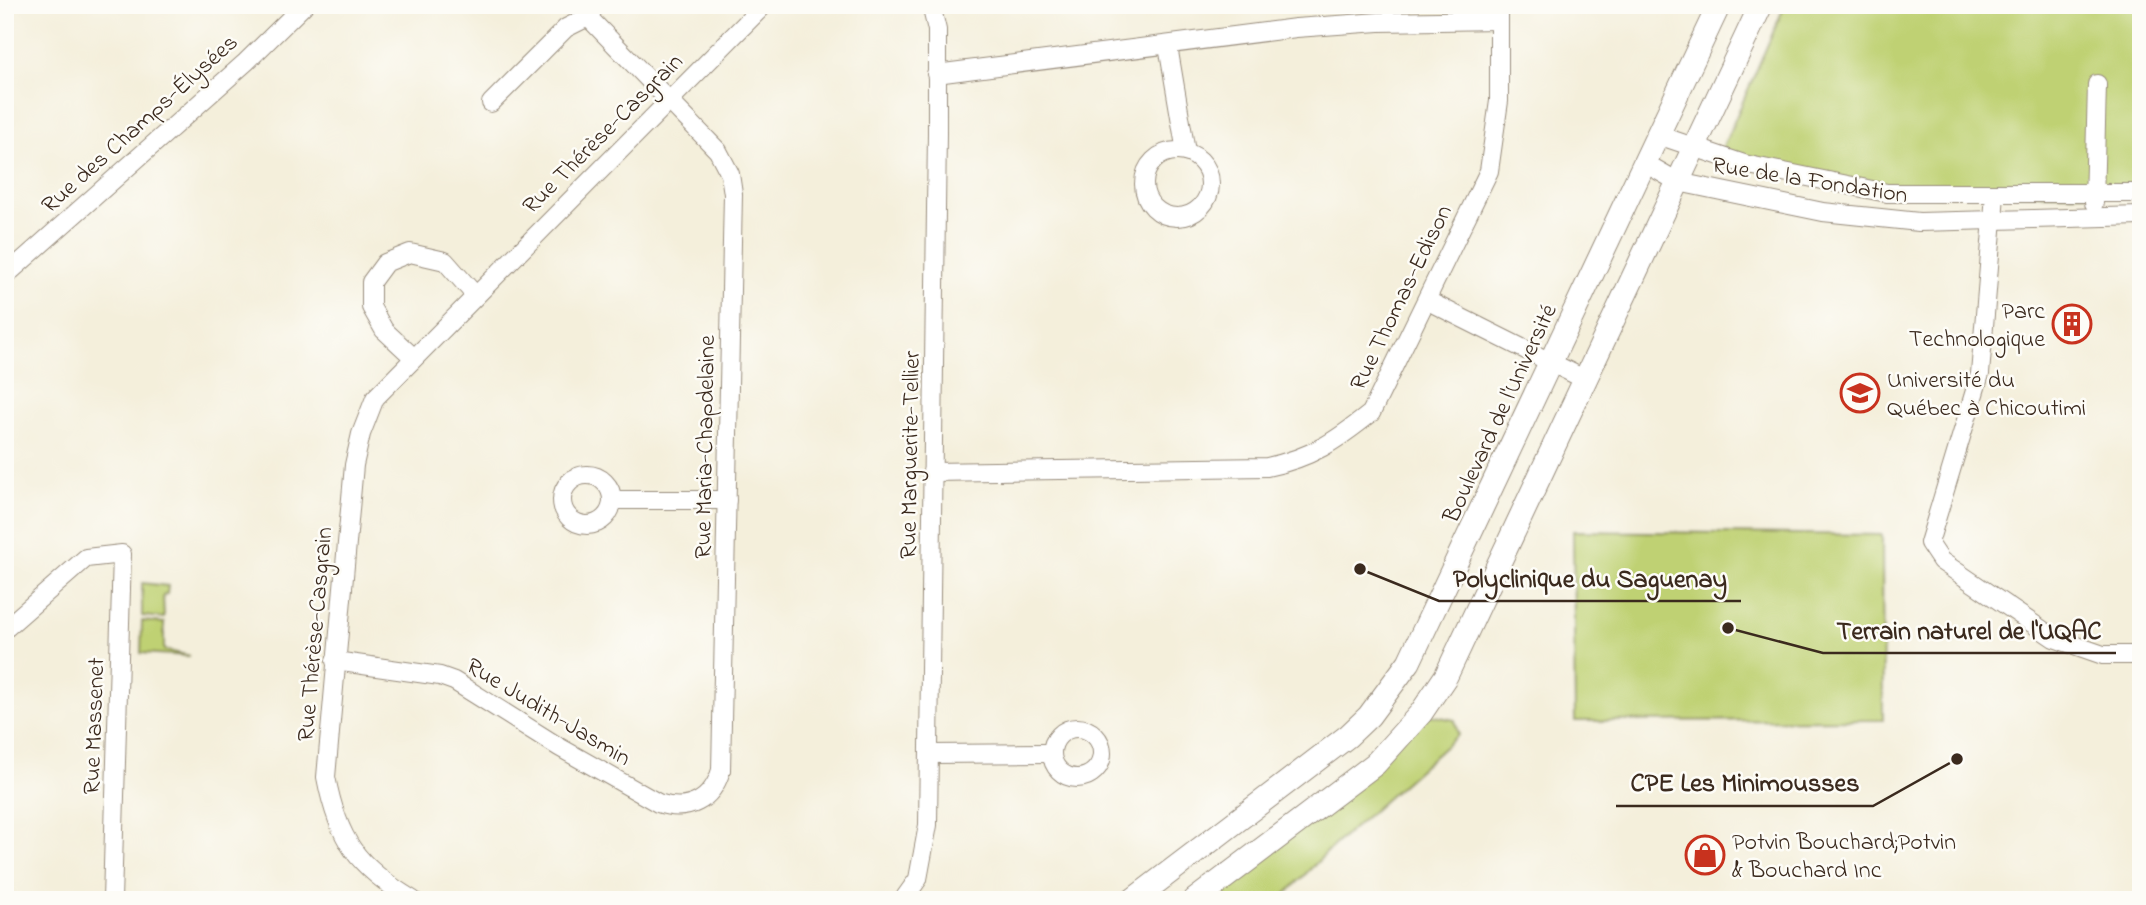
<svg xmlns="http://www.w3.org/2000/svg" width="2146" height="905" viewBox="0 0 2146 905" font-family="'Indie Flower',sans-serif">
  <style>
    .green { fill: #bfd173; stroke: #7d7e48; stroke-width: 2 }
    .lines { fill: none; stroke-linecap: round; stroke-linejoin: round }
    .minor-casing { stroke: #988c7c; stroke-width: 20 }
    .major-casing { stroke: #988c7c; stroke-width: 25 }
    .minor { stroke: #fff; stroke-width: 18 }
    .major { stroke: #fff; stroke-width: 23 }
    .labels { text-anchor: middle; stroke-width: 5; stroke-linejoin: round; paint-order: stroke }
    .street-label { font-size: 24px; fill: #3b2a1e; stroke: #fdfcf7 }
    .poi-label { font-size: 24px; fill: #3b2a1e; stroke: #fdfcf7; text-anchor: start }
    .leader { fill: none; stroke: #3b2a1e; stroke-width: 2.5 }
    .callout-dot { fill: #3b2a1e; stroke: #fdfcf7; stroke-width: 2.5 }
    .callout-label { font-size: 26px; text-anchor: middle; font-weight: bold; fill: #3b2a1e; stroke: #fdfcf7; stroke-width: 5; stroke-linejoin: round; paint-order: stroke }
  </style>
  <rect width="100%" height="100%" fill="#fdfcf7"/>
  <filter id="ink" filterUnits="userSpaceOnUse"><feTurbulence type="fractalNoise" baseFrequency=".0143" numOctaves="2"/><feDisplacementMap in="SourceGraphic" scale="14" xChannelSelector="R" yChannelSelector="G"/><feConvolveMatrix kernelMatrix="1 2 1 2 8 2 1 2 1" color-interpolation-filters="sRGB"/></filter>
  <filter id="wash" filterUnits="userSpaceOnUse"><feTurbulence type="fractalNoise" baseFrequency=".00686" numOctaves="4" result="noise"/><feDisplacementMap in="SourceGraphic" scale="28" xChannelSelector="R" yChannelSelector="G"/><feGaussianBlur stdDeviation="1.57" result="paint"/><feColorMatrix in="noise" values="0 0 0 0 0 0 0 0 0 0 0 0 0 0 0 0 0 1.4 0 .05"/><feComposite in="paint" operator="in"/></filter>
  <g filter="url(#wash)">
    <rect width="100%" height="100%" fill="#f4efdb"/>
    <!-- green -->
    <g class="green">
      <polygon points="1785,5 2141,5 2141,194 1887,193 1719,156"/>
      <polygon points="1573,531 1882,535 1883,720 1575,721"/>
      <polygon points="142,583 168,586 167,594 163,595 164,618 142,616"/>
      <polygon points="142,621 164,623 164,650 190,656 141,653"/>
      <polygon points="1421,713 1455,720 1458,735 1330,849 1280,900 1195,900"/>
    </g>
  </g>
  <g filter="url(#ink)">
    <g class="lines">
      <defs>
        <g id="minor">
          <polyline points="1168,46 1186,152"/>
          <polyline points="936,74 1296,28 1379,22 1499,20"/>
          <polyline points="491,103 566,28 588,17"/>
          <polyline points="1658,135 1744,164 1887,193 2141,193"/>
          <circle cx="1177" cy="184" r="33"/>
          <polyline points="1645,163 1678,182 1823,212 1919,222 2141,216"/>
          <polyline points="1995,195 1980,374 1929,543 1941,561 2054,638 2103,655 2141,655"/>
          <polyline points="2094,203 2097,84"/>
          <polyline points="5,276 246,62 304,5"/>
          <polyline points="1428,301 1586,380"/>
          <polyline points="414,358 384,330 371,307 371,282 385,263 410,253 445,261 475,295"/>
          <path d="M932 472 1267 467C1311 458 1336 441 1371 413L1489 171 1499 101V5"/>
          <circle cx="587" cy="500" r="25"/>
          <polyline points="612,500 727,500"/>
          <polyline points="5,629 86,558 122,554 112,900"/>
          <path d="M335 661 440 676 454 681 559 747 658 803C688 813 712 801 721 770L733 194 730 174 718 151 588 17 596 5"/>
          <circle cx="1077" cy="753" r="25"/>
          <polyline points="929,754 1052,753"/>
          <path d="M413 900C357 867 338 840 326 777L354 465 361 434 375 398 764 5"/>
          <polyline points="903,900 918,879 928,825 937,133 937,30 931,5"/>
        </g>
        <g id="major">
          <polyline points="1133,900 1348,736 1369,716 1409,662 1719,5"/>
          <polyline points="1195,900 1375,764 1421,713 1446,676 1761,5"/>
        </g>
      </defs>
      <!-- minor casing -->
      <use href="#minor" class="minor-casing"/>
      <!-- major casing -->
      <use href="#major" class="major-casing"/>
      <!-- minor -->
      <use href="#minor" class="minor"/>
      <!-- major -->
      <use href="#major" class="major"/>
    </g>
  </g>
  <!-- icons -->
  <defs>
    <symbol id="building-ring" viewBox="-11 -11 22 22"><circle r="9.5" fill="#fdfcf7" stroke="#c8321e" stroke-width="1.5"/><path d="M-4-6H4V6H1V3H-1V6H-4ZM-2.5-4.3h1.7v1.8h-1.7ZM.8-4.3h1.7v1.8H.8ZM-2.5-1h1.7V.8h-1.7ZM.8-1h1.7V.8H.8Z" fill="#c8321e"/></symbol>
    <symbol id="university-ring" viewBox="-11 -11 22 22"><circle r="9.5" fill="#fdfcf7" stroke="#c8321e" stroke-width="1.5"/><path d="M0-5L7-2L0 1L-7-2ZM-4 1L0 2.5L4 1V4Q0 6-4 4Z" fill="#c8321e"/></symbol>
    <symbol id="shop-ring" viewBox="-11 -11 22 22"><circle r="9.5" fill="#fdfcf7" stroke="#c8321e" stroke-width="1.5"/><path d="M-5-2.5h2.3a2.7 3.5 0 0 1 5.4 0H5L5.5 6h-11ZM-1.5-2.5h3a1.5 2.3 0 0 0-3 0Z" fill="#c8321e"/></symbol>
  </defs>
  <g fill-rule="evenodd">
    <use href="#building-ring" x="2050" y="302" width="44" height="44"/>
    <use href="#university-ring" x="1838" y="371" width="44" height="44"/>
    <use href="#shop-ring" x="1683" y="833" width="44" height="44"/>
  </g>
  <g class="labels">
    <!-- street labels -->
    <g class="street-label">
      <text transform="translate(139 123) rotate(-42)" y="8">Rue des Champs-Élysées</text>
      <text transform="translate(602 133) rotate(-45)" y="8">Rue Thérèse-Casgrain</text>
      <text transform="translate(1810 179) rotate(9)" y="8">Rue de la Fondation</text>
      <text transform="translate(1400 297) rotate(-64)" y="8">Rue Thomas-Edison</text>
      <text transform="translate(1499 413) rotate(-65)" y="8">Boulevard de l'Université</text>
      <text transform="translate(704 447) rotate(-89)" y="8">Rue Maria-Chapdelaine</text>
      <text transform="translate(909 455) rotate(-89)" y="8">Rue Marguerite-Tellier</text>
      <text transform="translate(314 634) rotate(-85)" y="8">Rue Thérèse-Casgrain</text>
      <text transform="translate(549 711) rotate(31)" y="8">Rue Judith-Jasmin</text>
      <text transform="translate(93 726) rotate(-88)" y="8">Rue Massenet</text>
    </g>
    <!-- poi labels -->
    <g class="poi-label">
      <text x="2045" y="318" text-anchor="end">Parc<tspan x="2045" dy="28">Technologique</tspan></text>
      <text x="1887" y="387">Université du<tspan x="1887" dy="28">Québec à Chicoutimi</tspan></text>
      <text x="1732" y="849">Potvin Bouchard;Potvin<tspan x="1732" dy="28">&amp; Bouchard Inc</tspan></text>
    </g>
  </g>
  <!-- callouts -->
  <path class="leader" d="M1360 569L1439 601H1741M1728 628L1823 653H2116M1957 759L1873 806H1616"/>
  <g class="callout-dot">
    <circle cx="1360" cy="569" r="7"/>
    <circle cx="1728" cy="628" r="7"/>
    <circle cx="1957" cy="759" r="7"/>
  </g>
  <g class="callout-label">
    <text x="1590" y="587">Polyclinique du Saguenay</text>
    <text x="1969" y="639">Terrain naturel de l'UQAC</text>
    <text x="1745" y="791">CPE Les Minimousses</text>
  </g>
  <!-- margin -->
  <rect width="2146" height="905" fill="none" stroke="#fdfcf7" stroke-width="28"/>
</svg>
